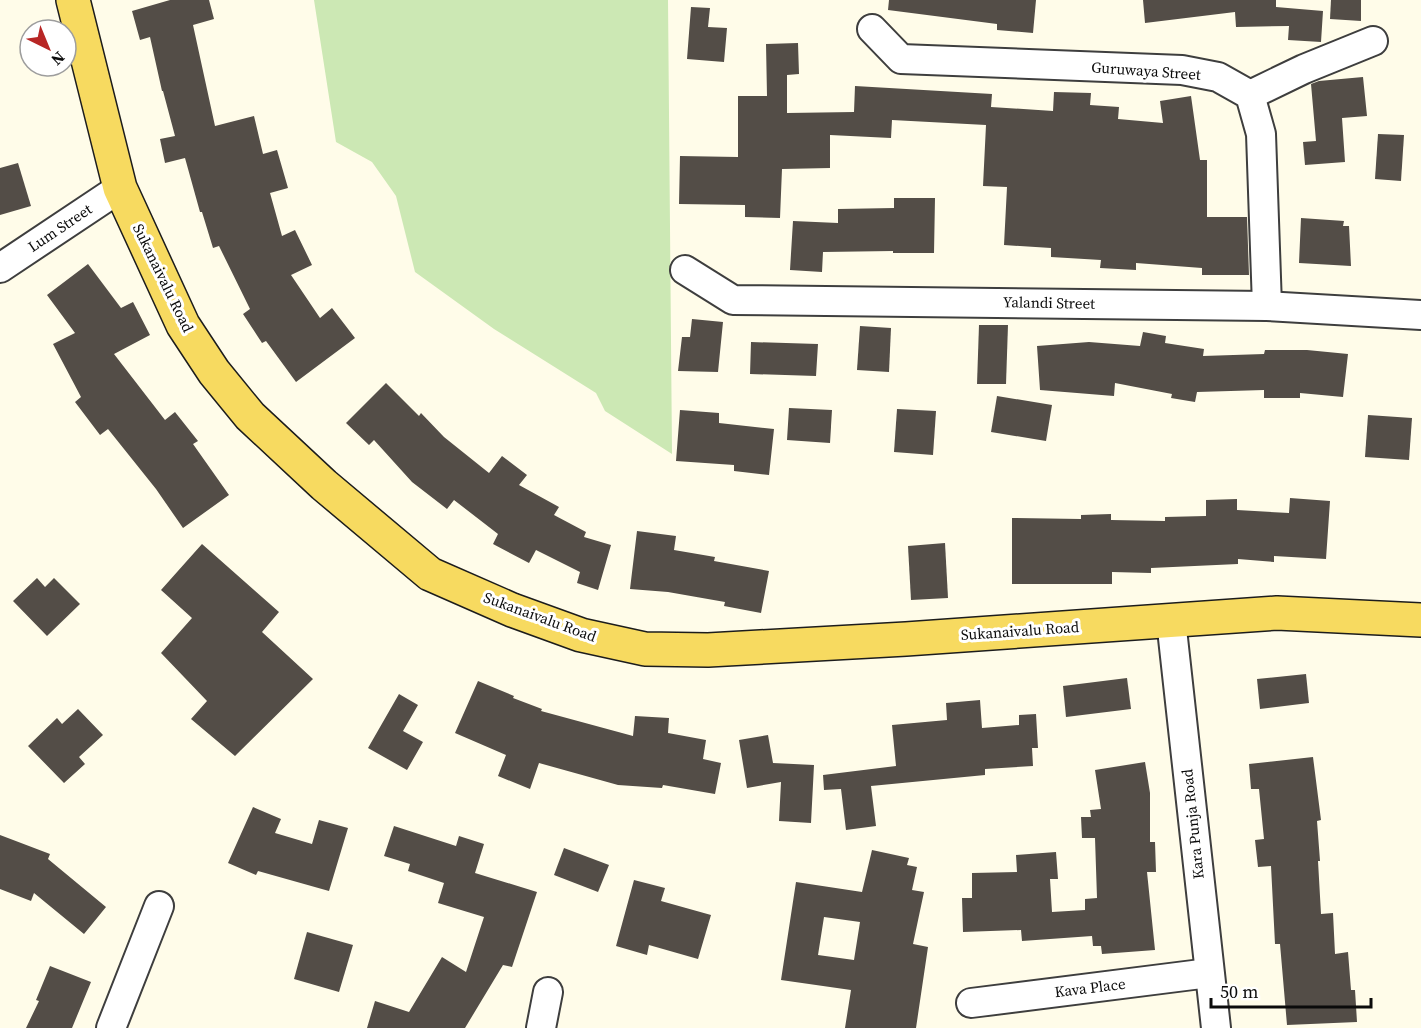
<svg xmlns="http://www.w3.org/2000/svg" width="1421" height="1028" viewBox="0 0 1421 1028" font-family="'Source Serif 4',serif">
  <style>
    .green { fill: #cce8b4 }
    .building { fill: #534d47; fill-rule: evenodd }
    .lines { fill: none; stroke-linecap: round; stroke-linejoin: round }
    .minor-casing { stroke: #3e3e3e; stroke-width: 32 }
    .major-casing { stroke: #1c1c1c; stroke-width: 36 }
    .minor { stroke: #fff; stroke-width: 28 }
    .major { stroke: #f7da60; stroke-width: 33 }
    .labels { text-anchor: middle; stroke-width: 6; stroke-linejoin: round; paint-order: stroke }
    .street-label { font-size: 15px; fill: #0b0b0b; stroke: #fff }
  </style>
  <rect width="100%" height="100%" fill="#fffce9"/>
  <!-- green -->
  <polygon class="green" points="314,0 668,0 672,454 605,411 596,393 494,329 415,272 396,196 372,162 336,142"/>
  <!-- building -->
  <g class="building">
    <polygon points="170,0 209,0 214,19 193,25 215,126 254,116 263,154 277,150 288,188 270,193 282,236 295,230 312,265 291,275 320,318 332,308 355,338 296,382 266,341 262,343 243,314 250,309 219,246 213,248 202,212 200,212 185,158 165,163 160,139 175,136 163,91 162,91 150,37 140,40 132,11"/>
    <polygon points="889,0 1036,0 1033,33 997,30 997,24 888,10"/>
    <polygon points="1143,0 1276,0 1276,7 1323,11 1321,42 1288,40 1289,26 1236,27 1235,12 1145,23"/>
    <polygon points="1331,0 1361,0 1361,21 1330,19"/>
    <polygon points="691,7 710,8 708,27 727,28 724,62 687,59"/>
    <polygon points="798,43 799,74 787,75 787,113 854,112 855,86 992,94 991,107 1053,111 1054,92 1091,93 1090,105 1119,107 1118,119 1163,123 1160,101 1191,96 1200,160 1207,160 1207,217 1247,217 1249,275 1202,275 1202,268 1136,263 1136,270 1100,268 1101,260 1051,257 1051,248 1004,245 1007,187 983,186 986,125 892,120 891,138 830,135 830,168 782,169 780,218 745,217 745,205 679,204 680,156 738,157 738,96 767,96 766,44"/>
    <polygon points="1363,77 1367,116 1342,118 1345,162 1305,165 1303,142 1316,141 1311,84 1319,81"/>
    <polygon points="1378,134 1404,135 1401,181 1375,179"/>
    <polygon points="18,163 31,206 0,215 0,168"/>
    <polygon points="894,198 935,198 934,253 893,253 893,251 823,252 822,272 790,270 793,221 838,223 838,209 894,208"/>
    <polygon points="1301,218 1344,221 1343,226 1349,226 1351,266 1299,263"/>
    <polygon points="88,264 121,308 133,302 150,335 114,354 165,420 175,412 198,441 193,444 229,495 183,528 156,489 108,429 100,435 75,402 81,397 53,344 75,333 47,295"/>
    <polygon points="692,319 723,322 718,372 678,371 682,337 690,337"/>
    <polygon points="979,325 1008,325 1006,384 977,384"/>
    <polygon points="860,326 891,328 889,372 857,370"/>
    <polygon points="1143,332 1166,336 1165,343 1204,349 1203,356 1264,354 1265,350 1307,350 1348,354 1343,397 1300,393 1300,398 1264,398 1264,390 1197,392 1195,402 1171,398 1172,394 1115,383 1114,396 1040,390 1037,346 1089,342 1140,346"/>
    <polygon points="751,342 818,344 816,376 750,374"/>
    <polygon points="386,383 419,416 421,413 444,437 489,473 502,456 527,475 519,485 559,507 554,515 586,532 584,537 611,545 598,590 577,583 580,572 536,550 529,563 493,544 498,534 454,500 447,509 412,482 374,440 369,445 346,423"/>
    <polygon points="997,396 1052,405 1046,441 991,432"/>
    <polygon points="789,408 832,410 830,443 787,440"/>
    <polygon points="897,409 936,411 933,455 894,452"/>
    <polygon points="680,410 719,413 719,423 774,429 769,475 734,471 734,465 676,461"/>
    <polygon points="1368,415 1412,418 1409,460 1365,457"/>
    <polygon points="1290,498 1330,501 1326,559 1274,556 1274,562 1238,559 1238,564 1151,568 1151,573 1112,572 1112,584 1012,584 1012,518 1081,519 1081,515 1111,514 1111,520 1165,521 1165,517 1206,516 1206,500 1237,499 1237,510 1289,513"/>
    <polygon points="637,531 676,536 674,550 715,557 714,561 769,571 761,613 724,606 725,602 668,592 630,589"/>
    <polygon points="945,543 948,598 911,600 908,546"/>
    <polygon points="202,544 279,612 262,632 313,679 235,756 191,719 207,701 161,653 192,618 161,590"/>
    <polygon points="37,578 45,587 54,578 80,604 47,636 13,601"/>
    <polygon points="1306,674 1309,703 1260,709 1257,679"/>
    <polygon points="1127,678 1131,709 1066,717 1063,686"/>
    <polygon points="478,681 514,696 513,698 542,709 541,711 633,736 635,716 669,718 668,733 706,740 703,759 721,763 715,794 663,785 662,788 618,785 539,763 530,789 498,776 506,755 455,733"/>
    <polygon points="399,694 418,705 403,731 423,742 407,770 368,748"/>
    <polygon points="980,700 982,728 1019,725 1019,715 1036,714 1038,748 1032,748 1033,766 985,769 985,775 871,786 876,826 846,830 841,789 824,790 823,775 896,766 892,725 947,720 946,703"/>
    <polygon points="78,709 103,735 79,757 85,764 64,783 28,746 57,718 62,724"/>
    <polygon points="768,735 773,763 814,765 811,823 779,821 781,782 747,788 739,740"/>
    <polygon points="1313,757 1321,820 1317,821 1320,861 1318,861 1321,914 1333,913 1335,954 1348,952 1351,990 1355,990 1357,1022 1287,1025 1280,944 1275,944 1271,866 1258,867 1255,840 1264,839 1259,789 1251,789 1249,764"/>
    <polygon points="1145,762 1150,793 1150,842 1155,842 1156,872 1147,872 1155,950 1102,954 1101,946 1093,946 1092,936 1022,941 1021,930 963,932 962,898 972,898 972,873 1017,872 1016,855 1056,852 1058,879 1050,879 1052,912 1085,910 1085,899 1097,898 1095,838 1082,838 1081,817 1091,817 1090,810 1101,809 1095,770"/>
    <polygon points="253,807 281,819 275,833 312,844 319,820 348,828 329,891 258,871 256,875 228,863"/>
    <polygon points="394,826 456,846 459,836 484,844 475,873 537,892 512,967 503,965 465,1028 367,1028 375,1001 409,1012 442,957 466,972 484,917 438,903 444,883 408,871 410,864 384,856"/>
    <polygon points="0,835 50,854 48,859 106,907 84,934 34,893 31,901 0,889"/>
    <polygon points="564,848 609,865 598,892 554,875"/>
    <path d="M872 850 909 858 907 865 917 867 912 890 924 892 913 944 928 947 916 1028H845L851 990 781 980 796 882 862 892ZM824 917 860 922 854 960 818 955Z"/>
    <polygon points="634,880 665,888 661,901 711,915 698,959 649,945 647,955 616,946"/>
    <polygon points="307,932 353,945 339,992 294,979"/>
    <polygon points="50,966 91,982 72,1028 26,1028 39,1001 36,1000"/>
  </g>
  <g class="lines">
    <defs>
      <g id="minor">
        <polyline points="872,29 901,59 1182,70 1218,77 1250,95 1261,134 1267,306"/>
        <polyline points="1250,95 1304,69 1373,41"/>
        <polyline points="0,268 120,188"/>
        <polyline points="685,270 733,300 1267,306 1421,315"/>
        <polyline points="1171,620 1216,1028"/>
        <polyline points="971,1003 1209,973"/>
        <polyline points="111,1028 159,906"/>
        <polyline points="541,1028 548,992"/>
      </g>
      <polyline id="major" points="73,0 120,188 183,325 214,372 250,416 324,485 430,574 512,610 581,635 645,649 708,650 906,639 1277,613 1421,620"/>
    </defs>
    <!-- minor casing -->
    <use href="#minor" class="minor-casing"/>
    <!-- major casing -->
    <use href="#major" class="major-casing"/>
    <!-- minor -->
    <use href="#minor" class="minor"/>
    <!-- major -->
    <use href="#major" class="major"/>
  </g>
  <g class="labels">
    <!-- street labels -->
    <g class="street-label">
      <text transform="translate(1146 71) rotate(4)" y="5">Guruwaya Street</text>
      <text transform="translate(60 228) rotate(-34)" y="5">Lum Street</text>
      <text transform="translate(163 278) rotate(64)" y="5">Sukanaivalu Road</text>
      <text transform="translate(1049 303) rotate(1)" y="5">Yalandi Street</text>
      <text transform="translate(540 617) rotate(20)" y="5">Sukanaivalu Road</text>
      <text transform="translate(1020 631) rotate(-4)" y="5">Sukanaivalu Road</text>
      <text transform="translate(1193 824) rotate(-96)" y="5">Kara Punja Road</text>
      <text transform="translate(1090 988) rotate(-7)" y="5">Kava Place</text>
    </g>
  </g>
  <!-- north arrow -->
  <g transform="translate(48 48) rotate(137)"><circle r="28" fill="#ffffff" stroke="#9d9d9d" stroke-width="1.5"/>
  <path d="M0-4.5L10 22L0 15L-10 22Z" fill="#b82625"/>
  <text y="-9" font-size="16" font-weight="bold" text-anchor="middle" fill="#0b0b0b">N</text>
  </g>
  <!-- scale -->
  <path d="M1211 998v9h160v-9" fill="none" stroke="#0b0b0b" stroke-width="3"/>
  <text x="1220" y="998" font-size="18" fill="#0b0b0b" stroke="#ffffff" stroke-width="4.5" paint-order="stroke">50 m</text>
</svg>
